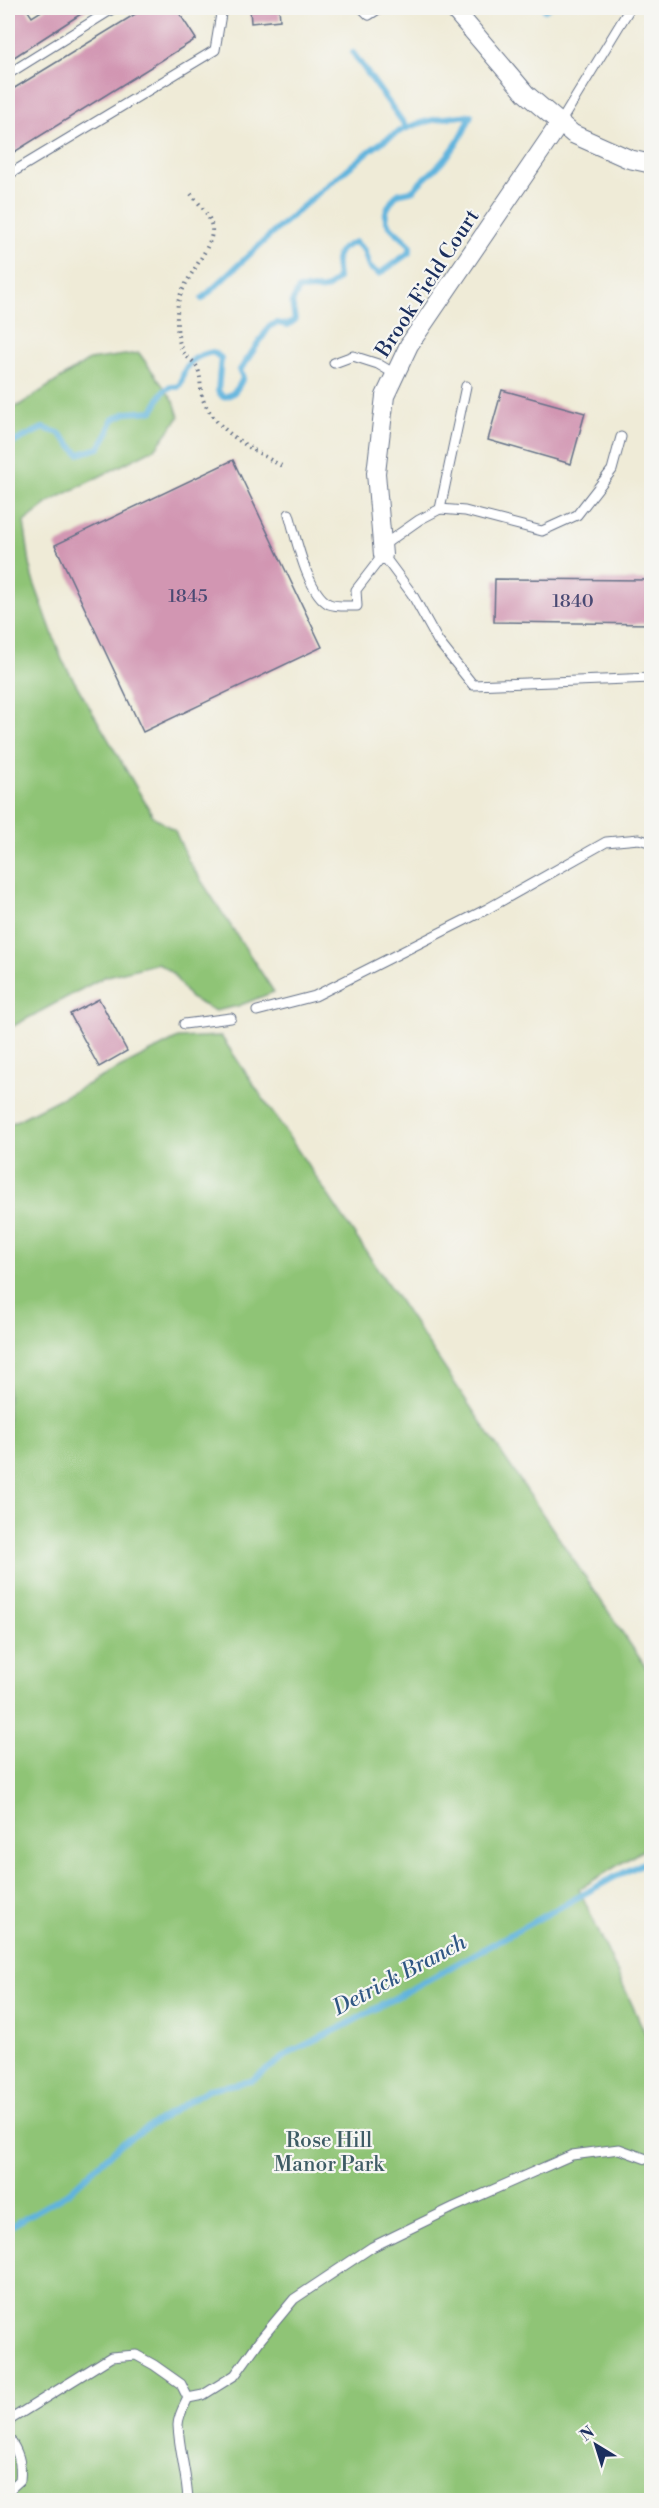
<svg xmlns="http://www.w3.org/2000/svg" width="659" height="2508" viewBox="0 0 659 2508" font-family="'Libre Bodoni',serif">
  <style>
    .green { fill: #8fc476; stroke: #557a6a; stroke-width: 1.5 }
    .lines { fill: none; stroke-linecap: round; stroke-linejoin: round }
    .stream { stroke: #61b4dd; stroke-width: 6 }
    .building { fill: #d296b2 }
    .lane-casing { stroke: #657188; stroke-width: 11 }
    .street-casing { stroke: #657188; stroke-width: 20 }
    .path { stroke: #657188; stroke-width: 4; stroke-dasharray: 1.5 4.5; stroke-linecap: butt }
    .lane { stroke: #fff; stroke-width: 9 }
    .street { stroke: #fff; stroke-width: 18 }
    .labels { text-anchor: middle; stroke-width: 4.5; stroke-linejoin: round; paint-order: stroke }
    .number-label { font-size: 18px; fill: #494973 }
    .street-label { font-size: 21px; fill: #1b2f5e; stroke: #f6f6f2 }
    .park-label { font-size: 21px; fill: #3e5c65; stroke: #f6f6f2 }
    .water-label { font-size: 22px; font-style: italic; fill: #305784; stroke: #f6f6f2 }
  </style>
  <rect width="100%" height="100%" fill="#f6f6f2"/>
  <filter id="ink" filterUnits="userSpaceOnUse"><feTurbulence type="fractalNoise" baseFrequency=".0167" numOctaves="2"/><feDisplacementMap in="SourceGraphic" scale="12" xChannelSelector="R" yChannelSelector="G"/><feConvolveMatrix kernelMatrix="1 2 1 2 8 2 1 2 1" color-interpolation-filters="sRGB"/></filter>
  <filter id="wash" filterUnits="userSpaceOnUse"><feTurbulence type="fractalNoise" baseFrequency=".008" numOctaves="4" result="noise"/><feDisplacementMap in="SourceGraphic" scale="24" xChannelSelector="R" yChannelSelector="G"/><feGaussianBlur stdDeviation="1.35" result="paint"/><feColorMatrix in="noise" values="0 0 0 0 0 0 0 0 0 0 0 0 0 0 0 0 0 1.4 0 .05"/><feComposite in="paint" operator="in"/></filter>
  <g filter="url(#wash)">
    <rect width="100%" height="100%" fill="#efebd7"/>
    <!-- green -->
    <g class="green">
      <polygon points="139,353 174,401 179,417 156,448 51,501 24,522 32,577 62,660 153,816 175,831 189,862 274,992 238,1006 215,1011 190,998 173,974 158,963 104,977 8,1029 8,407 18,406 89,360"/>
      <polygon points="221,1036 651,1675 651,1845 579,1889 651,2046 651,2500 8,2500 8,1125 178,1038"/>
    </g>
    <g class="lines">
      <!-- stream -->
      <g class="stream">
        <polyline points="545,10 548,8"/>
        <polyline points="353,53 407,128"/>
        <path d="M8 445 43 428 59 433 79 454 99 448 109 431 112 420 126 413 153 411C160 399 161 385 178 387 184 381 181 375 186 368 191 359 203 354 213 352L221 358 218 391 223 397C235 395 238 388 243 378L240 370 270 326 277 323 288 325 295 320 292 302 299 289C319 287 323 296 338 278 335 257 334 250 355 242L364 250 369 267 379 274 410 252V245C398 232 376 223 390 204 392 200 396 195 400 193 404 192 409 192 414 190 420 181 427 177 434 170 452 153 462 138 471 115 450 117 429 119 409 127 385 137 364 155 345 171 295 211 249 255 202 299"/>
        <polyline points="8,2228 68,2193 121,2144 208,2089 251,2081 293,2051 342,2027 611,1879 652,1859"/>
      </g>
    </g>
    <g id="blocks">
      <!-- building -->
      <g class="building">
        <polygon points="8,8 26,8 32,17 46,8 85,8 87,10 8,61"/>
        <polygon points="145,8 176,8 196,39 8,156 8,92"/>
        <polygon points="250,8 279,8 280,20 251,23"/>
        <polygon points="502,390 585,413 571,464 488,440"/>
        <polygon points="233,460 322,647 143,732 55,545"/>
        <polygon points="495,579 652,580 652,624 494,622"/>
        <polygon points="99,999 127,1051 99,1067 70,1014"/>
      </g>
    </g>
  </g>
  <g filter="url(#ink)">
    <use href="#blocks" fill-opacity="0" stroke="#657188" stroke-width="1.5"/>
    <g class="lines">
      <defs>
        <g id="lane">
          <polyline points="362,8 369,15 380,8"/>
          <polyline points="8,74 114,8"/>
          <polyline points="560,123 630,8"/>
          <polyline points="8,175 215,50 222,8"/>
          <polyline points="334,363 353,356 378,364 395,374"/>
          <polyline points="440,509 466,386"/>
          <path d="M289 514C296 537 307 593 329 604 336 607 349 606 357 606L356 590 383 555 412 594 438 641 473 685 652 678"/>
          <polyline points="382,546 419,520 440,509 465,511 542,531 577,515 612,470 621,437"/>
          <polyline points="257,1011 315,996 487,909 606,842 639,839 652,843"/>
          <polyline points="184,1024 231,1018"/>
          <polyline points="8,2421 111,2357 136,2355 154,2365 181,2384 188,2398"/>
          <path d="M8 2437C18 2451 22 2462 20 2480L8 2491"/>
          <path d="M188 2500C187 2475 179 2450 178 2425 178 2416 184 2406 188 2398L203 2395 235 2375 260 2340 294 2299 372 2247 454 2207 572 2155 619 2149 652 2161"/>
        </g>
        <g id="street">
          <polyline points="453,8 526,94 573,134 629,159 652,164"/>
          <polyline points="383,555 376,473 385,396 409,345 560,123"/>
        </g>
      </defs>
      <!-- lane casing -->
      <use href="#lane" class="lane-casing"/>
      <!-- street casing -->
      <use href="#street" class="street-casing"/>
      <!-- path -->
      <path class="path" d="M191 194C199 204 211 215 212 229 214 247 182 281 178 303 176 318 176 340 184 353 187 358 194 361 197 367 202 377 199 391 204 402 219 434 256 451 285 468"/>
      <!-- lane -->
      <use href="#lane" class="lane"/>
      <!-- street -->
      <use href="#street" class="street"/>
    </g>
  </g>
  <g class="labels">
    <!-- number labels -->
    <g class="number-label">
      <text x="188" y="602">1845</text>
      <text x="573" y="607">1840</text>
    </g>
    <!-- street labels -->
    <g class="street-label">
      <text transform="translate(427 283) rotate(-57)" y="7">Brook Field Court</text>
    </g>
    <!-- park labels -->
    <g class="park-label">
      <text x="329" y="2147">Rose Hill<tspan x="329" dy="24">Manor Park</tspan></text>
    </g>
    <!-- water labels -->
    <g class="water-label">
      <text transform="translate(399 1974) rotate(-28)" y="8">Detrick Branch</text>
    </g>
  </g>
  <!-- margin -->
  <rect width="659" height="2508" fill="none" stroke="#f6f6f2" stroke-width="30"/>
  <!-- north arrow -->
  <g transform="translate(596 2445) rotate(322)" stroke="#f6f6f2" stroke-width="4.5" paint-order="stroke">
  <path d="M0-4.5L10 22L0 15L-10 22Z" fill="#1b2f5e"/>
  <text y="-9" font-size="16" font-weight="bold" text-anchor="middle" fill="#1b2f5e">N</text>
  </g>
</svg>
